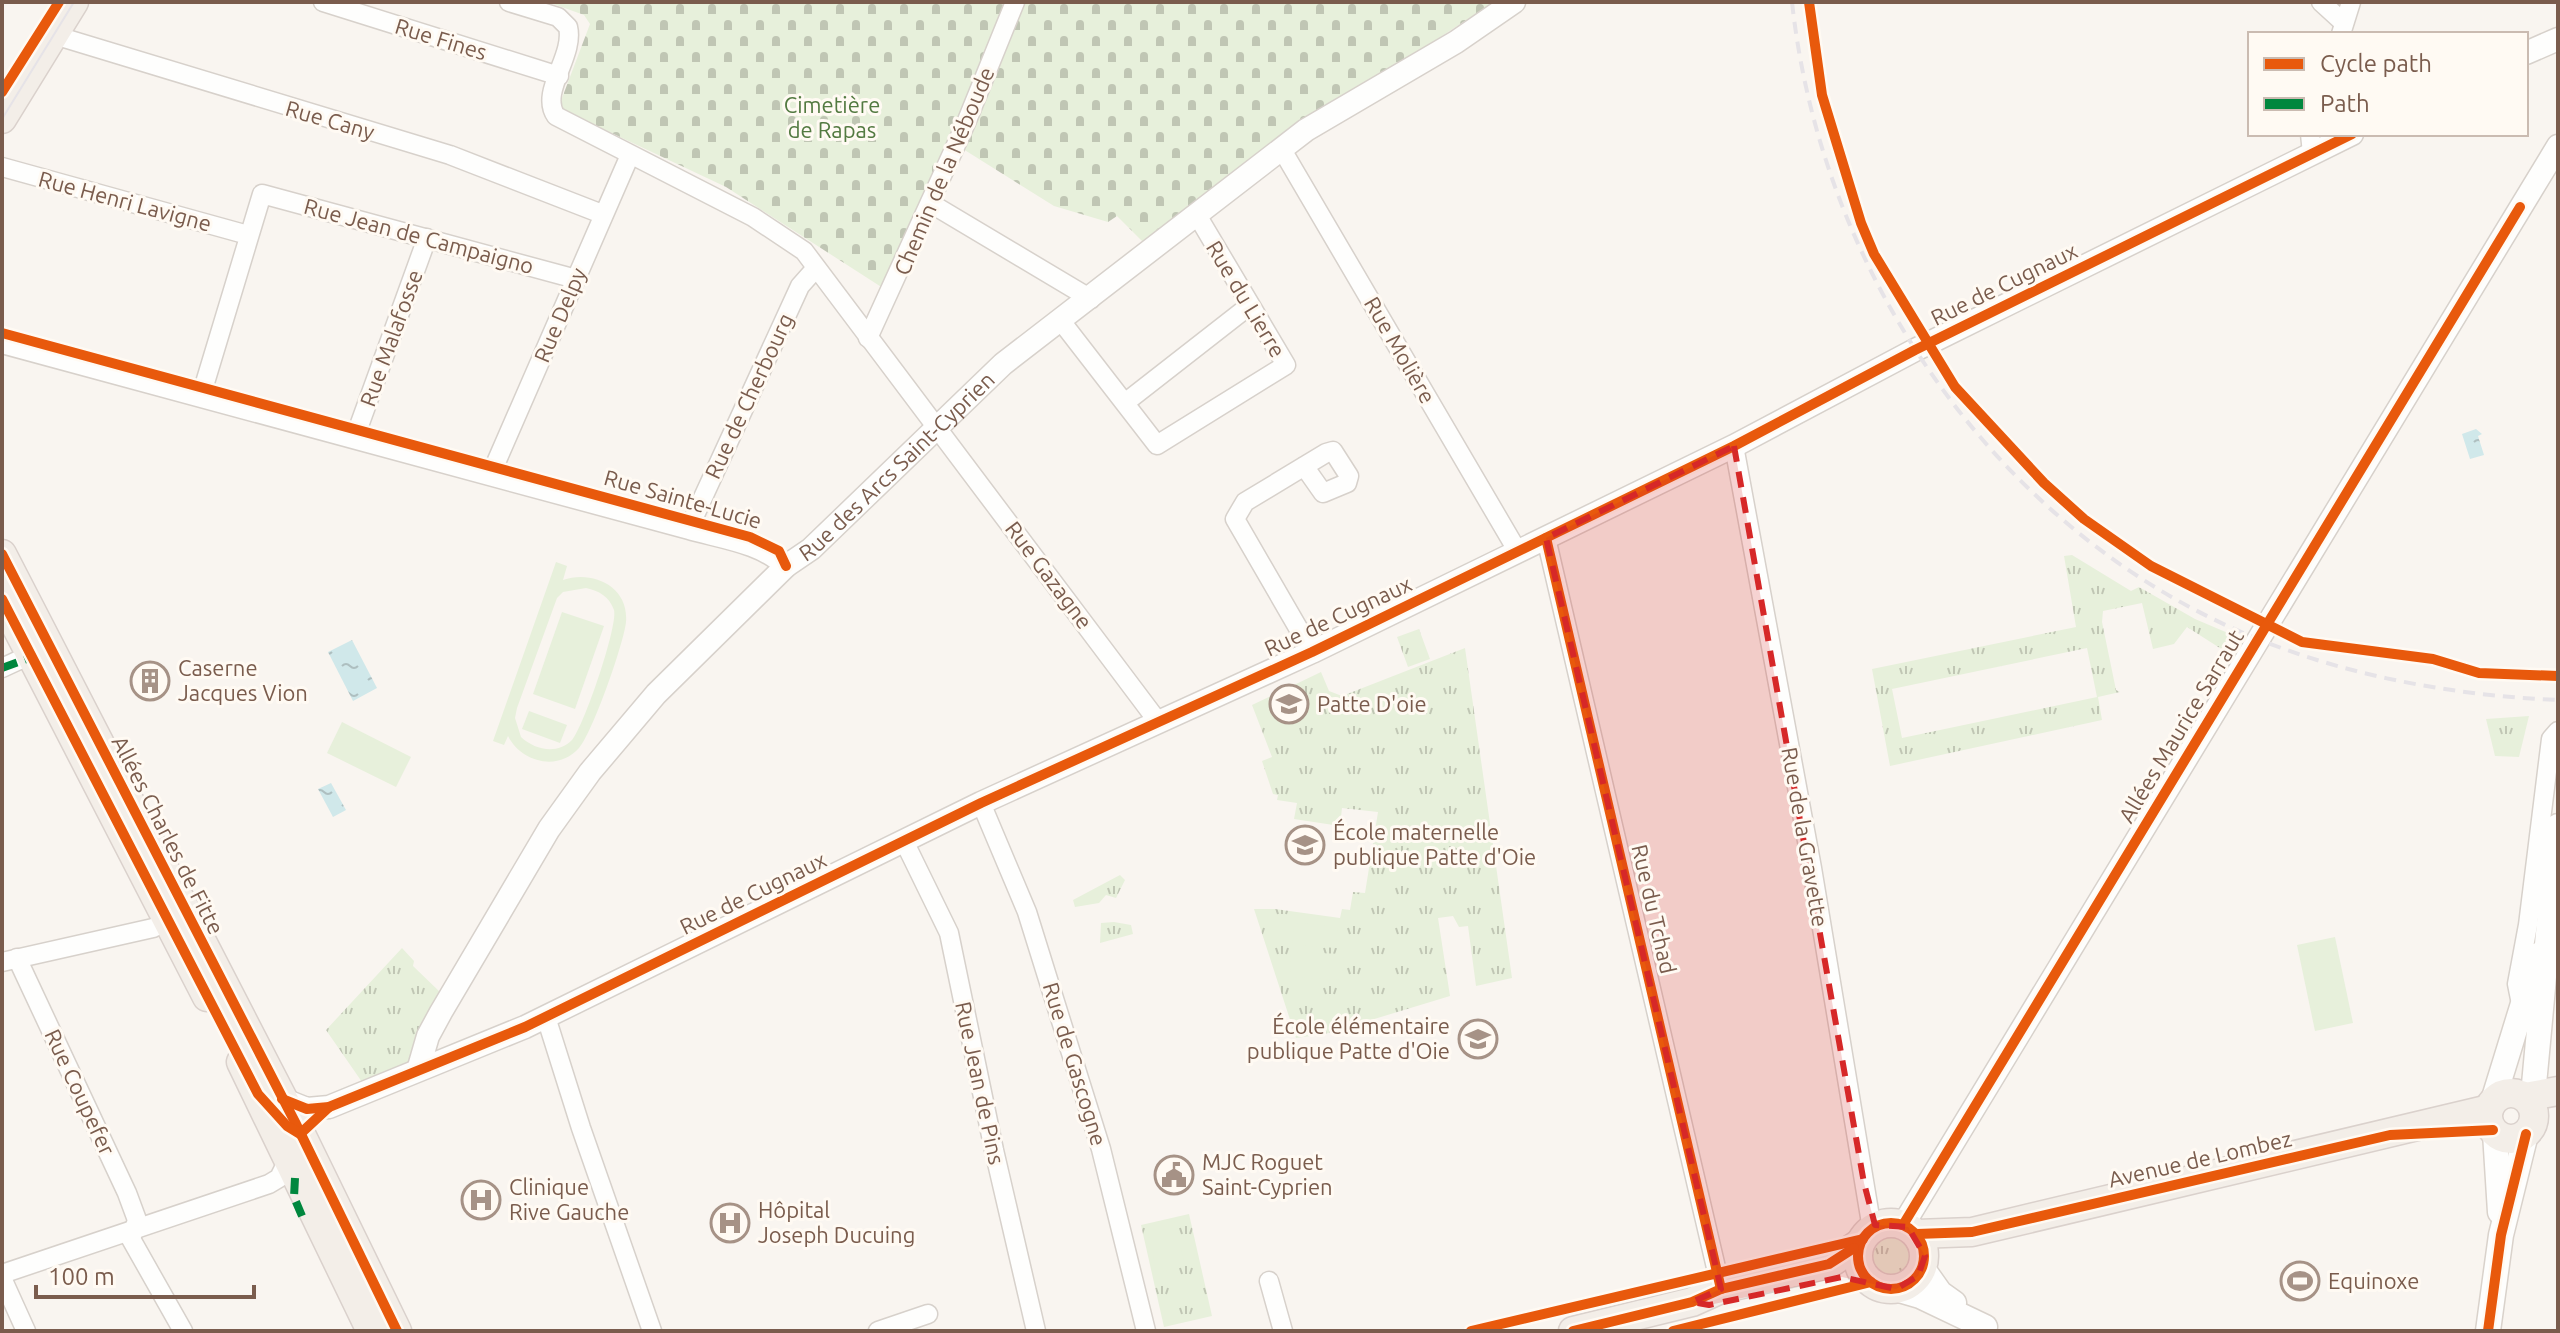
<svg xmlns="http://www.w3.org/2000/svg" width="2560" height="1333" viewBox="0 0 2560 1333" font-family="Ubuntu,sans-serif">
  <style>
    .grass { fill: url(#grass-tufts); fill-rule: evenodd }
    .cemetery { fill: url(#cemetery-stones) }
    .garden { fill: #e7f0db; fill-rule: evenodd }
    .water { fill: url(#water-ripples) }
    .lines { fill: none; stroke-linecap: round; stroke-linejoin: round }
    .minor-casing { stroke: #d7d1cb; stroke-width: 21 }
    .tertiary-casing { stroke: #d7d1cb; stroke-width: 25 }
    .secondary-casing { stroke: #d9d2cb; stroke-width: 27 }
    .primary-casing { stroke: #dad1cc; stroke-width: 31 }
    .minor { stroke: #fefefd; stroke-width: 18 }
    .tertiary { stroke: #fefefd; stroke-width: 22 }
    .secondary { stroke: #fefefd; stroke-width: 24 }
    .primary { stroke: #f3eee8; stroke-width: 28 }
    .tram { stroke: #e6e3e7; stroke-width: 2 }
    .rail { stroke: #e6e3e7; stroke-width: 4; stroke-dasharray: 12 8; stroke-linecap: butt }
    .quiet { stroke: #00873e; stroke-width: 8; stroke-dasharray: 16 8; stroke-linecap: butt }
    .cycleway-casing { stroke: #fffaf3; stroke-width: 15 }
    .cycleway { stroke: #e8590c; stroke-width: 10 }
    .marked { fill: #d62828; fill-opacity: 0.2; stroke: #d62828; stroke-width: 6; stroke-dasharray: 16 10; stroke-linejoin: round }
    .labels { text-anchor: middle; stroke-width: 6; stroke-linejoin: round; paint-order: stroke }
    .street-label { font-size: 22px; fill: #7a5c4d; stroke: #fffaf3 }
    .park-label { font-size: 22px; fill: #537a41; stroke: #fffaf3 }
    .poi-label { font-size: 22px; fill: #7a5c4d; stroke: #fffaf3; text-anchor: start }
  </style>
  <defs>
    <pattern id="grass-tufts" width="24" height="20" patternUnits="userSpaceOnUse" patternTransform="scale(2)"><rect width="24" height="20" fill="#e7f0db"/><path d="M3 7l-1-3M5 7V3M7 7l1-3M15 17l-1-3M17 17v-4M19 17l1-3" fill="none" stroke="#c0c6b4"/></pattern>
    <pattern id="cemetery-stones" width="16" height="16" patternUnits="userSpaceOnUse" patternTransform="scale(2)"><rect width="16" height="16" fill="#e7f0db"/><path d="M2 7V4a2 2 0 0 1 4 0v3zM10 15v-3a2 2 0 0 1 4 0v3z" fill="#c0c6b4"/></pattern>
    <pattern id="water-ripples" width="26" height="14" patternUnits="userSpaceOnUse" patternTransform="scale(2)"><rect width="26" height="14" fill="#d0e8ea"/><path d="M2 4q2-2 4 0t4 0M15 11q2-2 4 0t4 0" fill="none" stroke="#aebfc0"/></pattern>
  </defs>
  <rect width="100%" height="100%" fill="#f9f5f0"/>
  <!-- grass -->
  <g class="grass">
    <path d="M2072 555 2131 591 2139 587 2195 619 2235 636 2224 654 2223 650 2187 627 2174 644 2153 649 2142 603 2103 611 2102 622 2116 690 2120 692 2098 697 2102 720 1890 766 1872 669 2076 627 2064 556ZM2087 648 2097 697 1902 738 1892 689Z"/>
    <polygon points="1419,629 1430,659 1408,667 1397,637"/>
    <polygon points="1465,648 1512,978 1476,986 1468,926 1459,927 1453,916 1438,918 1450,996 1325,1034 1296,1038 1254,909 1275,909 1340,918 1342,909 1350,910 1353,892 1365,893 1378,812 1342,808 1340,826 1294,819 1297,803 1277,800 1278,795 1273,794 1262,761 1272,757 1252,705 1321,672 1329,691 1342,696"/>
    <polygon points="2529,716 2519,757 2495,756 2486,719"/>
    <polygon points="1120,875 1125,880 1116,898 1106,895 1099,903 1075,907 1073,900"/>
    <polygon points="1114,922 1131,925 1133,934 1100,943 1101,923"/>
    <polygon points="402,948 414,961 413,966 441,993 410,1062 362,1082 326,1030"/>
    <polygon points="1189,1214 1212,1316 1164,1327 1141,1225"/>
    <polygon points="1893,1236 1904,1240 1912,1257 1902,1273 1887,1275 1874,1266 1871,1257 1880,1240"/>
  </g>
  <!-- cemetery -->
  <g class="cemetery">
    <polygon points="548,2 1006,2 886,290 726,187 567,112 562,107 562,98 590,24 584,15"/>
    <polygon points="1024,2 1494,2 1376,79 1337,98 1272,143 1144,243 1117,216 1108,222 1054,206 963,149"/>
  </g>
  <!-- garden -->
  <g class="garden">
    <path d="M556 562 567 566 563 580C592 570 629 586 626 622 624 643 592 734 579 748 558 772 521 762 508 736L504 745 493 741ZM586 588C599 591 609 596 614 610 618 626 584 726 572 740 557 755 535 750 521 737L515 718 517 708 557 598 563 592Z"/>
    <polygon points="562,612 604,626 575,709 533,694"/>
    <polygon points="529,711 567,725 560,743 522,729"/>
    <polygon points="342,722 411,757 396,787 327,753"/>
    <polygon points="1294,923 1338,926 1336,948 1292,945"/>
    <polygon points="2335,937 2353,1023 2315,1031 2297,945"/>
    <polygon points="1291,952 1344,954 1342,980 1290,977"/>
    <polygon points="1174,1221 1185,1266 1157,1273 1147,1227"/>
  </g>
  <!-- water -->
  <g class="water">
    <polygon points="2476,429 2482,434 2478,436 2484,455 2470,459 2462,434"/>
    <polygon points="352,640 377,688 353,701 328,652"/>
    <polygon points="331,783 346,810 333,817 318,789"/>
  </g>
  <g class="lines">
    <defs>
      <g id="minor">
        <polyline points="323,2 559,76"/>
        <path d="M509 2 558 17 568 27C575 56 539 92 556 116L753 217 804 251 1159 723"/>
        <polyline points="2321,2 2344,23"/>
        <polyline points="2341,34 2351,2"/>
        <polyline points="54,35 450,155 602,214"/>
        <polyline points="2310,134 2312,153"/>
        <polyline points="1281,148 1518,552"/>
        <polyline points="2,167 248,235"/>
        <polyline points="930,203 1091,299"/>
        <polyline points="1061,321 1157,445 1286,365 1197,215"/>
        <polyline points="868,338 966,123 1015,2"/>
        <polyline points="201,396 262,194 576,279"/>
        <polyline points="1126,402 1249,306"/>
        <polyline points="355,437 427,238"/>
        <polyline points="1734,446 1812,868 1872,1229"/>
        <polyline points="1304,466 1323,493 1347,483 1349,476 1333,451 1326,453 1245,502 1235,519 1312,652"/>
        <polyline points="491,474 630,155"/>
        <polyline points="689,528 800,286 816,268"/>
        <polyline points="1546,538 1721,1289"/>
        <polyline points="2,668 30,655 40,657"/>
        <polyline points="981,803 1027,912 1101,1149 1146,1331"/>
        <polyline points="904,841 949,933 994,1150 1036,1331"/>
        <polyline points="17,958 127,1193 137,1220 131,1239 183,1331"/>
        <polyline points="2,962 153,928 167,921"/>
        <polyline points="2520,999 2517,984 2528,925 2551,739 2558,731"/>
        <polyline points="546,1017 581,1128 652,1331"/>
        <polyline points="2,1274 269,1184 279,1178 287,1162"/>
        <polyline points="2,1278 26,1331"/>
        <polyline points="1269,1281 1283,1331"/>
        <polyline points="878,1331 928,1314"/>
      </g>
      <g id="tertiary">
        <polyline points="2526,53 2558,39"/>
        <path d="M2 342 689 528C720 537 763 542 786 566"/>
        <path id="s1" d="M419 1067 428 1036 441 1012 549 829 590 772 656 694 786 566 811 549 1003 364 1306 130 1456 42 1514 2"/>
        <polyline points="282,1099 307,1109 329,1107 525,1027 981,803 1312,652 1734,446 1915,350 2352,134"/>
        <polyline points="1903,1225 2558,146"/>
      </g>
      <g id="secondary">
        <polyline points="2493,1101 2538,955"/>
        <polyline points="2532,1106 2558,826"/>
        <polyline points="2495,1133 2500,1212"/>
        <polyline points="1923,1269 1940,1293 1954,1303"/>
        <polyline points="1896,1289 1920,1296 1985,1327"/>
        <polyline points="2488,1331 2501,1235 2526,1134"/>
      </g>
      <g id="primary">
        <polyline points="2,119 74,2"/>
        <polyline points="2,554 295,1122 397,1331"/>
        <polyline points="2,599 207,997"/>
        <polyline points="241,1062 371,1331"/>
        <circle cx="2511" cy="1116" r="23"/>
        <polyline points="2525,1097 2558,1091"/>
        <circle cx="1891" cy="1256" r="33"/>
        <polyline points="1917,1234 1972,1232 2489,1109"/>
        <polyline points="1573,1331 1692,1302 1721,1289 1829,1264 1860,1243"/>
      </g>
    </defs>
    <!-- minor casing -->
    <use href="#minor" class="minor-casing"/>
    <!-- tertiary casing -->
    <use href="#tertiary" class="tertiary-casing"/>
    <!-- secondary casing -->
    <use href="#secondary" class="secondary-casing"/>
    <!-- primary casing -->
    <use href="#primary" class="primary-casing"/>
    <!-- minor -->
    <use href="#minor" class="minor"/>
    <!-- tertiary -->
    <use href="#tertiary" class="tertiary"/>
    <!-- secondary -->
    <use href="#secondary" class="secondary"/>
    <!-- primary -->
    <use href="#primary" class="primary"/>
    <!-- tram -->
    <polyline class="tram" points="2,119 74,2"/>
    <!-- rail -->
    <path class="rail" d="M1792 2C1820 260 1978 504 2213 619 2319 671 2441 695 2558 700"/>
    <!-- quiet -->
    <g class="quiet">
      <polyline points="2,668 35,656"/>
      <polyline points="295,1178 294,1197 302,1216"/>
    </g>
    <defs>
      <g id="cycleway">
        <polyline points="1809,2 1822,95 1861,223 1874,254 1955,387 2044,483 2084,519 2151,566 2302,642 2433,659 2479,673 2558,676"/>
        <polyline points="2,92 59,2"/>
        <polyline points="2,333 750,537 779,551 786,566"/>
        <polyline points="1546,538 1721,1289"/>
        <polyline points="2,554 295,1122 397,1331"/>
        <polyline points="2,599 258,1094 287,1126 300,1134 329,1107"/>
        <polyline points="282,1099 307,1109 329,1107 525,1027 981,803 1312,652 1734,446 1915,350 2352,134"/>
        <circle cx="1891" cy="1256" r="33"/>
        <polyline points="1903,1225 2520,207"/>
        <polyline points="1917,1234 1972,1232 2390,1135 2493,1130"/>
        <polyline points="1471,1331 1863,1239"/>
        <polyline points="1573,1331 1692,1302 1721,1289 1829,1264 1854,1248"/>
        <polyline points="1673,1331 1871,1282"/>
        <polyline points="2488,1331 2501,1235 2526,1134"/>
      </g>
    </defs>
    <!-- cycleway casing -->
    <use href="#cycleway" class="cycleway-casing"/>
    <!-- cycleway -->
    <use href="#cycleway" class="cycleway"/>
  </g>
  <!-- marked area -->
  <path class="marked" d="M1734 446 1864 1183 1875 1225 1908 1227 1925 1256 1918 1276 1896 1289 1842 1277 1709 1305 1692 1302 1721 1289 1546 538Z"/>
  <!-- icons -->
  <defs>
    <symbol id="building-ring" viewBox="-11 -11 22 22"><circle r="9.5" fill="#fffaf3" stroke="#a69286" stroke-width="1.5"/><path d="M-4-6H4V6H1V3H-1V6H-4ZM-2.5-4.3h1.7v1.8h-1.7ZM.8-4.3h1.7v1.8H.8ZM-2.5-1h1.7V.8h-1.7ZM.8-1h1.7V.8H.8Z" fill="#a69286"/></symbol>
    <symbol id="school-ring" viewBox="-11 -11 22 22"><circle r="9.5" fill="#fffaf3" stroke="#a69286" stroke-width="1.5"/><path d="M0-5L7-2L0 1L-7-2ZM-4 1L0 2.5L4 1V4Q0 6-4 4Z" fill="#a69286"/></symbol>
    <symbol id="civic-ring" viewBox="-11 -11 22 22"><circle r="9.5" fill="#fffaf3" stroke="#a69286" stroke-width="1.5"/><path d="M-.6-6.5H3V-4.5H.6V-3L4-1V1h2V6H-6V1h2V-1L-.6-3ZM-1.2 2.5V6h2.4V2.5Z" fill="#a69286"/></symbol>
    <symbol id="hospital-ring" viewBox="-11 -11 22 22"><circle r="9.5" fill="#fffaf3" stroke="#a69286" stroke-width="1.5"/><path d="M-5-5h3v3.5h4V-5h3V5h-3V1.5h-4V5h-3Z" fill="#a69286"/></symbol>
    <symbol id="stadium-ring" viewBox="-11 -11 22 22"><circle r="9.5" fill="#fffaf3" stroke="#a69286" stroke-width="1.5"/><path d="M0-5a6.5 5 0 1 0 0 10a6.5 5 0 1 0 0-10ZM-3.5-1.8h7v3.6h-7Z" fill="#a69286"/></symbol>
  </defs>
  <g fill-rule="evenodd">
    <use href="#building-ring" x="128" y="659" width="44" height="44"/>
    <use href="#school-ring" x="1267" y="682" width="44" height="44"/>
    <use href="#school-ring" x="1283" y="823" width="44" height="44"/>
    <use href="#school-ring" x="1456" y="1017" width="44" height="44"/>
    <use href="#civic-ring" x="1152" y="1153" width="44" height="44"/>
    <use href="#hospital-ring" x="459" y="1178" width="44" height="44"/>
    <use href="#hospital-ring" x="708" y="1201" width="44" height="44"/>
    <use href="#stadium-ring" x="2278" y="1259" width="44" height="44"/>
  </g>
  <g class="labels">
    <!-- street labels -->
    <g class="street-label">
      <text transform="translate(441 39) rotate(17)" y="8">Rue Fines</text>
      <text transform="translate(330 120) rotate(16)" y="8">Rue Cany</text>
      <text transform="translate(944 171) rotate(-67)" y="8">Chemin de la Néboude</text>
      <text transform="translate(125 201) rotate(15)" y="8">Rue Henri Lavigne</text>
      <text transform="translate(419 236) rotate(15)" y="8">Rue Jean de Campaigno</text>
      <text transform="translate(2004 284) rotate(-26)" y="8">Rue de Cugnaux</text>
      <text transform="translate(1246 299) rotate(59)" y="8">Rue du Lierre</text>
      <text transform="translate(560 315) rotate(-67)" y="8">Rue Delpy</text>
      <text transform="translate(391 338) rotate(-70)" y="8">Rue Malafosse</text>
      <text transform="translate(1400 350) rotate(60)" y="8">Rue Molière</text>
      <text transform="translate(749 396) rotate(-65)" y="8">Rue de Cherbourg</text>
      <text dy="8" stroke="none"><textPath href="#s1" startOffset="776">Rue des Arcs Saint-Cyprien</textPath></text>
      <text transform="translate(683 499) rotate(16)" y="8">Rue Sainte-Lucie</text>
      <text transform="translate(1049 575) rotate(53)" y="8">Rue Gazagne</text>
      <text transform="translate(1338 616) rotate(-25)" y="8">Rue de Cugnaux</text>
      <text transform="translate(2181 726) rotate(-59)" y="8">Allées Maurice Sarraut</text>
      <text transform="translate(168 835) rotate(63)" y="8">Allées Charles de Fitte</text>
      <text transform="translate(1805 837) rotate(80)" y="8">Rue de la Gravette</text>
      <text transform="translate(753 893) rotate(-26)" y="8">Rue de Cugnaux</text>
      <text transform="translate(1654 909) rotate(77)" y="8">Rue du Tchad</text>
      <text transform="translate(1075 1064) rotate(73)" y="8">Rue de Gascogne</text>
      <text transform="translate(980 1083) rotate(78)" y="8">Rue Jean de Pins</text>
      <text transform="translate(80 1092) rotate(65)" y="8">Rue Coupefer</text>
      <text transform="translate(2200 1159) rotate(-13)" y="8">Avenue de Lombez</text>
    </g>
    <!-- park labels -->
    <g class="park-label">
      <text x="832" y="113">Cimetière<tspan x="832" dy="25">de Rapas</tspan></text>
    </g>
    <!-- poi labels -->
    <g class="poi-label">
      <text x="178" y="676">Caserne<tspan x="178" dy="25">Jacques Vion</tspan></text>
      <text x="1317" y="712">Patte D'oie</text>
      <text x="1333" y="840">École maternelle<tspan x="1333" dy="25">publique Patte d'Oie</tspan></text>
      <text x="1450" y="1034" text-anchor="end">École élémentaire<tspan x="1450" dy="25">publique Patte d'Oie</tspan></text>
      <text x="1202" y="1170">MJC Roguet<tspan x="1202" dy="25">Saint-Cyprien</tspan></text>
      <text x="509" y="1195">Clinique<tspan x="509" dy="25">Rive Gauche</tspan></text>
      <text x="758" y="1218">Hôpital<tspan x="758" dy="25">Joseph Ducuing</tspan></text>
      <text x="2328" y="1289">Equinoxe</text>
    </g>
  </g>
  <!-- border -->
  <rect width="2560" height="1333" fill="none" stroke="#7a5c4d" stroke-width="8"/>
  <!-- legend -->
  <rect x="2248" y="32" width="280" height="104" fill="#fffaf3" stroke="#cabbb1" stroke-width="2"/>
  <rect x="2264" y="58" width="40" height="12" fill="#e8590c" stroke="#cabbb1" stroke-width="2"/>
  <text x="2320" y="72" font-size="24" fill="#7a5c4d">Cycle path</text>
  <rect x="2264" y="98" width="40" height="12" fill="#00873e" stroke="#cabbb1" stroke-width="2"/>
  <text x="2320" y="112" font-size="24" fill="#7a5c4d">Path</text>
  <!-- scale -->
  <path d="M36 1285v12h218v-12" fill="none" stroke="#7a5c4d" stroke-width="4"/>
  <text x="48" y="1285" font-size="24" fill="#7a5c4d" stroke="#fffaf3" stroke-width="6" paint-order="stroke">100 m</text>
</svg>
